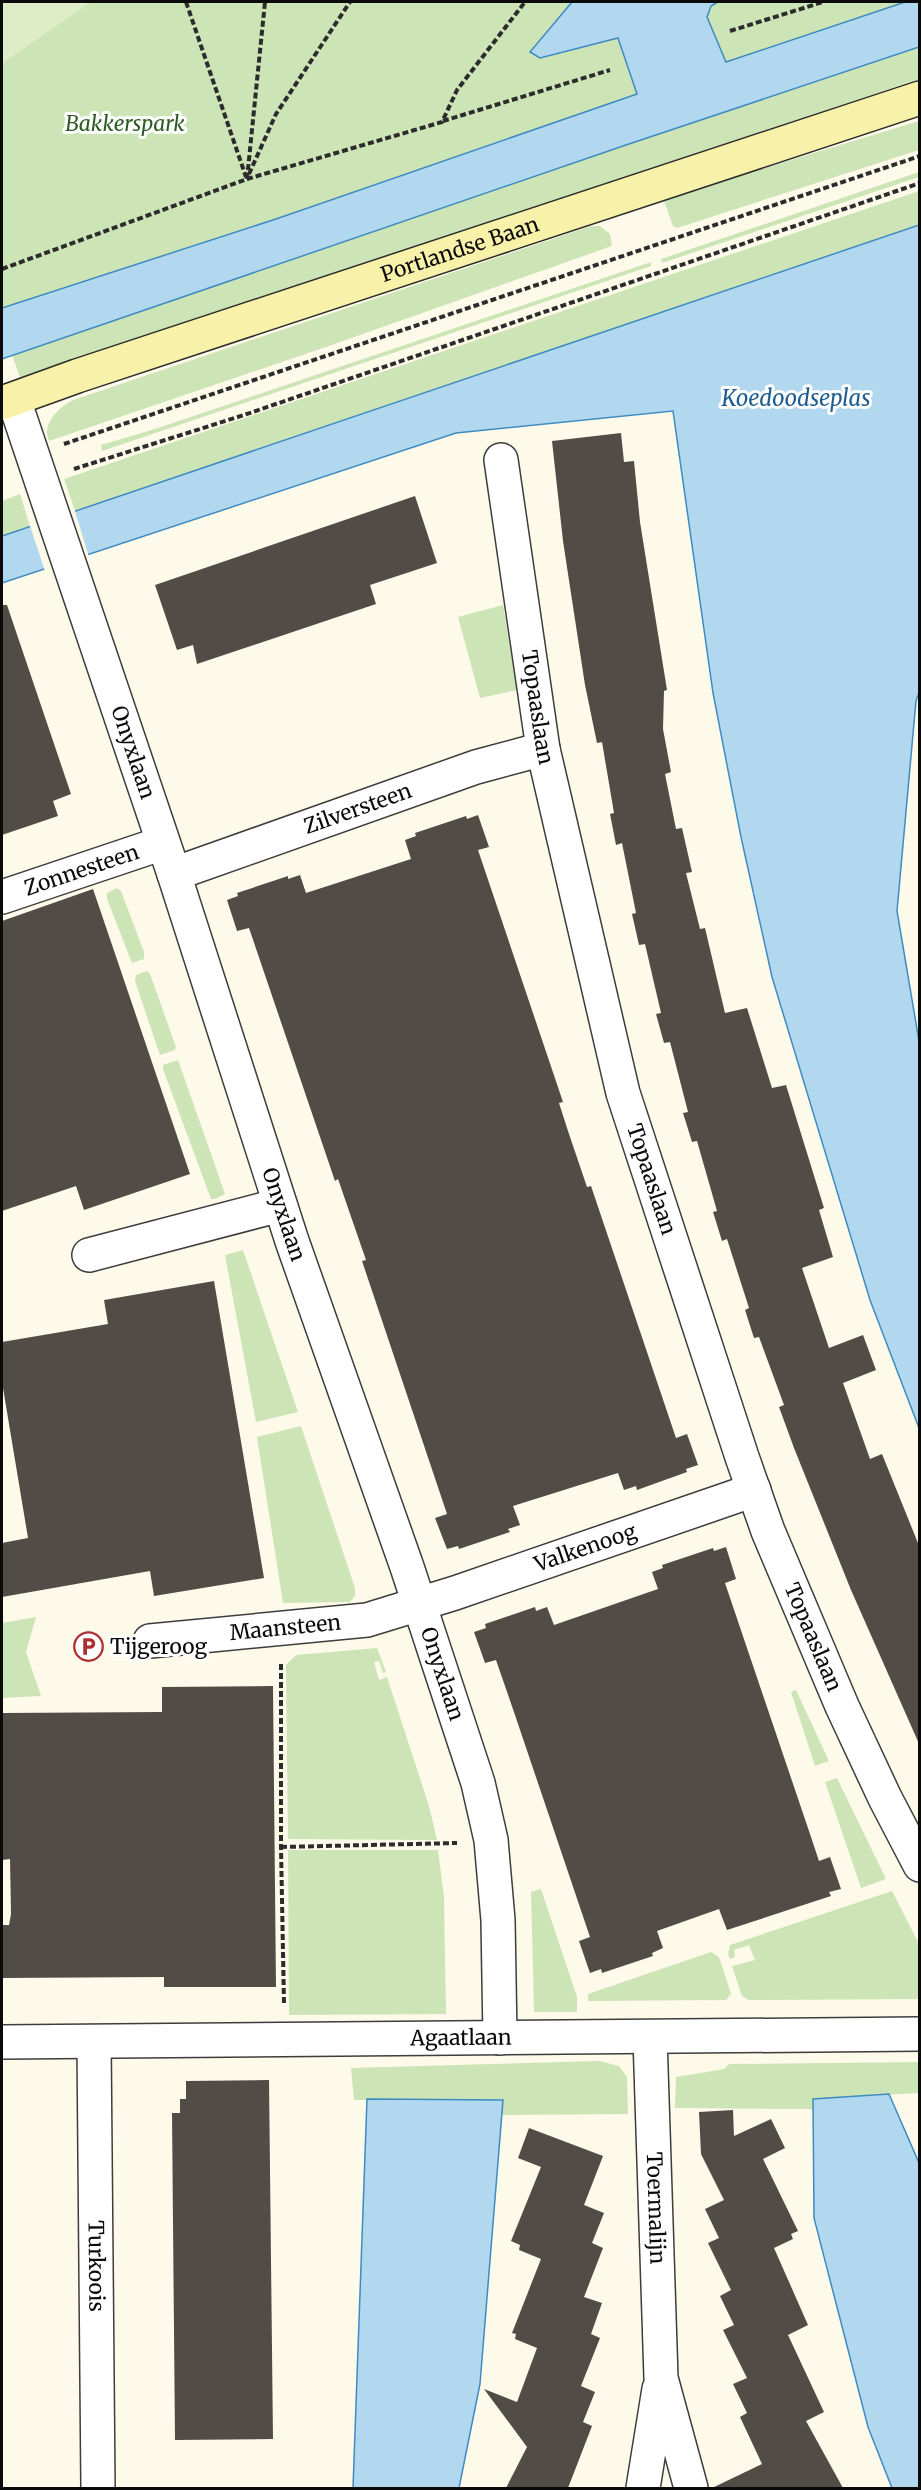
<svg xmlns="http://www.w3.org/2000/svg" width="921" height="2490" viewBox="0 0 921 2490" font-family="Merriweather,serif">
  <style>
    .green { fill: #cde4b6 }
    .pitch { fill: #deecc7 }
    .water { fill: #b2d8f0; stroke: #3f8ac1; stroke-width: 1.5 }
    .pier { fill: #fdfae9 }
    .building { fill: #524c47 }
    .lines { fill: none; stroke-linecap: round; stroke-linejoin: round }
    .street-casing { stroke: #3d3d3d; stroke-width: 36 }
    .secondary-casing { stroke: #2c2c2c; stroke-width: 36 }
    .path { stroke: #2c2c2c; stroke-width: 4; stroke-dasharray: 6 3; stroke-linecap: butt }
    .street { stroke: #fff; stroke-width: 33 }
    .secondary { stroke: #f8f1a9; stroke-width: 33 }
    .labels { text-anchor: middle; stroke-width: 6; stroke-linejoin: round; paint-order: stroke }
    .park-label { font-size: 21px; font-style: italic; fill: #2c5b21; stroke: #fff }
    .street-label { font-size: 21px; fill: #0a0a0a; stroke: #fff }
    .poi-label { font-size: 21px; fill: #0a0a0a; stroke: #fff; text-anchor: start }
    .water-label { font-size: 22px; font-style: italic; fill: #1f5c90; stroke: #fff }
  </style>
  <rect width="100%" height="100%" fill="#fdfae9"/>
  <!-- green -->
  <g class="green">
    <polygon points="2,2 582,2 547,56 618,38 637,94 276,219 2,308"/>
    <polygon points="718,2 919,2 725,63 707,17 711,6"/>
    <polygon points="919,47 919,79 23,378 20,377 12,355 626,145"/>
    <polygon points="919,121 919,150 677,228 673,226 664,201 715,183"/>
    <polygon points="919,172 919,177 662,263 661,259"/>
    <polygon points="919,191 919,225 75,511 64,479"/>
    <path d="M591 226H600L610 234 612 246 326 347 49 441C41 424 59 407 73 400Z"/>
    <polygon points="651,262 651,266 102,451 101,445 155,429"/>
    <polygon points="20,494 30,526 2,536 2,501"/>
    <polygon points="503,605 517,690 480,698 458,617"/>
    <polygon points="117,888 121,891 144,952 144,959 132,963 107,899 107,893"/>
    <polygon points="147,971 150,974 176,1047 175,1050 160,1055 135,981 136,975"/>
    <polygon points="178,1060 225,1194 215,1199 211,1199 163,1069 163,1065"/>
    <polygon points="243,1250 298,1412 256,1422 225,1255"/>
    <polygon points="301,1426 355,1588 355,1596 350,1602 283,1603 257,1437"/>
    <polygon points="36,1617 26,1652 41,1696 2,1698 2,1623"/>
    <polygon points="377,1648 386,1672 383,1673 379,1661 374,1662 379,1680 387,1677 429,1806 437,1840 288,1839 286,1665 296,1655"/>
    <polygon points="796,1690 829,1761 815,1766 791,1692"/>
    <polygon points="837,1778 886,1879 861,1888 825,1782"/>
    <polygon points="288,1850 438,1850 444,1897 446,2014 289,2015"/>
    <polygon points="541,1889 577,1997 577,2012 534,2012 531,1892"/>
    <polygon points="892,1891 919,1944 919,1999 749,2000 742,1996 732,1966 755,1960 749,1945 734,1950 735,1957 730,1959 728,1954 730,1945"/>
    <polygon points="711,1952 719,1957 731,1994 726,2000 588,2001 588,1994"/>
    <polygon points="599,2061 619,2066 627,2077 628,2114 502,2115 503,2100 354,2100 351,2068"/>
    <polygon points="919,2062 919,2093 813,2099 813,2109 675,2108 676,2077 724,2069 729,2064"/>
  </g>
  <!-- pitch -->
  <polygon class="pitch" points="2,2 91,2 3,63 2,60"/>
  <!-- water -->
  <g class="water">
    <polygon points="572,2 718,2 711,6 707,17 726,62 905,2 919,2 919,47 626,145 2,359 2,308 276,219 637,94 618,38 540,58 530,52"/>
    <polygon points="919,225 920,690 916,701 897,911 919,1041 919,1428 870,1300 772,977 741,837 713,693 673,411 456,433 2,583 2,536"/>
    <polygon points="889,2094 919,2163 919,2488 892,2488 868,2427 814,2218 813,2099"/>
    <polygon points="367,2099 503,2100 480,2384 459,2488 353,2488"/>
  </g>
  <!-- pier -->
  <polygon class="pier" points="74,508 89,557 45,571 29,523"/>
  <!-- building -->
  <g class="building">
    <polygon points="621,433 624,462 634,461 640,522 667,690 664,691 663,729 671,772 665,774 676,829 682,828 692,872 686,873 700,929 705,928 725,1013 747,1008 772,1088 786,1085 824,1208 819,1210 833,1257 802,1268 829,1348 863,1335 876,1370 843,1383 870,1459 882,1454 920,1548 920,1746 851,1590 794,1448 779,1407 784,1405 759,1337 754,1338 745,1310 749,1308 727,1239 722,1241 713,1212 717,1211 697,1141 692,1142 683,1113 688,1112 670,1042 664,1043 656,1014 661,1013 645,944 639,945 632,914 636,913 622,843 616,845 610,814 614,813 602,742 597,743 585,685 563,541 552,441"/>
    <polygon points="415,496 437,563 370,585 376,604 197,664 193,645 177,650 155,585"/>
    <polygon points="2,605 7,605 71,794 53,801 58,816 2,835"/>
    <polygon points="478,815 489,847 478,850 563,1102 559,1103 568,1131 587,1187 591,1186 676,1438 687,1434 698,1465 686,1469 687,1472 637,1490 636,1486 624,1490 618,1473 513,1506 520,1525 508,1529 510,1532 459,1549 458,1546 447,1549 435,1518 447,1514 362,1261 366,1260 357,1234 338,1179 335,1181 249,928 237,931 227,900 238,896 237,893 288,876 288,879 300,875 306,893 411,859 405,840 416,836 415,833 466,816 467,819"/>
    <polygon points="93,889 190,1174 84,1210 76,1186 2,1211 2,921"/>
    <polygon points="214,1281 264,1578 154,1596 150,1571 2,1597 2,1543 28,1538 2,1382 2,1342 108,1324 104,1300"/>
    <polygon points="726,1547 736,1579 725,1583 810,1834 819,1861 830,1857 841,1889 829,1892 831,1896 727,1930 719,1909 657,1931 663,1948 652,1953 653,1956 602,1973 601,1969 590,1973 579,1941 590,1937 515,1715 496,1660 485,1663 474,1632 486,1628 485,1624 535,1607 536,1611 547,1607 554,1625 658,1589 652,1572 663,1568 662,1565 713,1548 714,1551"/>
    <polygon points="273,1686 276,1987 164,1987 164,1977 2,1978 2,1925 9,1925 11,1914 10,1859 2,1860 2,1713 162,1712 162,1687"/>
    <polygon points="269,2080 273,2439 175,2440 172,2113 180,2113 180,2099 186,2099 186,2081"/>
    <polygon points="733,2110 734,2136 771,2119 785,2148 763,2159 798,2231 791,2234 793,2239 774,2248 808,2325 788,2335 824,2412 806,2421 843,2488 712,2488 762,2464 740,2417 747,2413 733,2384 747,2378 723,2330 734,2325 720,2296 731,2290 708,2243 719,2238 705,2209 724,2200 701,2154 699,2112"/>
    <polygon points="529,2128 603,2156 584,2205 604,2213 592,2243 603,2248 584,2297 602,2303 591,2334 600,2338 581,2386 595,2392 583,2422 592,2426 568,2488 506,2488 527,2447 484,2389 517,2402 537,2348 515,2339 516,2334 512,2333 541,2259 519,2250 520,2245 511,2241 541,2167 518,2158"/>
  </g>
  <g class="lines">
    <defs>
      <g id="street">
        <path id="s1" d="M14 400 174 874 292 1241 407 1567 478 1783 491 1840 498 1920 500 2038"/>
        <path id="s2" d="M501 460 543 749 623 1093 742 1457 768 1531 842 1706 885 1798 920 1865"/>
        <path id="s3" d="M174 874 476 767 543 749"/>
        <path id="s4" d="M2 897 163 843"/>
        <polyline points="89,1255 280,1205"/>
        <path id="s5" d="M150 1641 367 1620 455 1593 754 1490"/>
        <path id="s6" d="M650 2037 661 2378 691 2488"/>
        <path id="s7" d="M2 2042 920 2034"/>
        <path id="s8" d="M94 2042 98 2488"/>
        <polyline points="643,2488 659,2389"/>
      </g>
      <g id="secondary">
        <path id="s9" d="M2 403 77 376 920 98"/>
      </g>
    </defs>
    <!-- street casing -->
    <use href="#street" class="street-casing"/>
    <!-- secondary casing -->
    <use href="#secondary" class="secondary-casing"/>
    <!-- path -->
    <g class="path">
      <polyline points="186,2 246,177"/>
      <polyline points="730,31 823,2"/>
      <polyline points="443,121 610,70"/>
      <polyline points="249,174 276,114 350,2"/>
      <polyline points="247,179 442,122 457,90 525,2"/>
      <polyline points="2,269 247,179 265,2"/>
      <polyline points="64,444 920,156"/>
      <polyline points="74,469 244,415 920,183"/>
      <polyline points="281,1664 281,1847 284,2004"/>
      <polyline points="281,1847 457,1843"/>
    </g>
    <!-- street -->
    <use href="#street" class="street"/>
    <!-- secondary -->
    <use href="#secondary" class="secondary"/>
  </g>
  <!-- icons -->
  <defs>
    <symbol id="parking-ring" viewBox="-11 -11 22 22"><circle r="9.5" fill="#fff" stroke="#ad2f32" stroke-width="1.5"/><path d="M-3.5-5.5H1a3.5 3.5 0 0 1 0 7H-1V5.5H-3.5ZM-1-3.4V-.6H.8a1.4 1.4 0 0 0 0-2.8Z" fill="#ad2f32"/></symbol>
  </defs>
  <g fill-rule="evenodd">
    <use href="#parking-ring" x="72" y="1630" width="33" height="33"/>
  </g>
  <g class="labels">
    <!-- park labels -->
    <g class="park-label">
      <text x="125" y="131">Bakkerspark</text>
    </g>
    <!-- street labels -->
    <g class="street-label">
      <text dy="7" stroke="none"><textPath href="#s9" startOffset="483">Portlandse Baan</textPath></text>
      <text dy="7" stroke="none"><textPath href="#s2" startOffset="250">Topaaslaan</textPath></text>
      <text dy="7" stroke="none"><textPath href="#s1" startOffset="372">Onyxlaan</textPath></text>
      <text dy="7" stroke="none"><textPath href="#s3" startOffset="195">Zilversteen</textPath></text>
      <text dy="7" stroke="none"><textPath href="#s4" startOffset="84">Zonnesteen</textPath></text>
      <text dy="7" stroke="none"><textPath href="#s2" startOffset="736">Topaaslaan</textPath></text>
      <text dy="7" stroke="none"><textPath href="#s1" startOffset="858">Onyxlaan</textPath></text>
      <text dy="7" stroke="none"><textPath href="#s5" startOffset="448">Valkenoog</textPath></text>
      <text dy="7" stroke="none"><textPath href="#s5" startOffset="136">Maansteen</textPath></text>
      <text dy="7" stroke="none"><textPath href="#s2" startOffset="1222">Topaaslaan</textPath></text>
      <text dy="7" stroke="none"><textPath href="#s1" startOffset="1344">Onyxlaan</textPath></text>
      <text dy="7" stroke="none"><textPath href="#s7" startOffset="459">Agaatlaan</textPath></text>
      <text dy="7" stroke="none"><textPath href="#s6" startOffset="171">Toermalijn</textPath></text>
      <text dy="7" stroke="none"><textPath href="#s8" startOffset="224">Turkoois</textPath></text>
    </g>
    <!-- poi labels -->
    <g class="poi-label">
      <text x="110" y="1654">Tijgeroog</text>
    </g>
    <!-- water labels -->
    <g class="water-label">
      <text x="796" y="406">Koedoodseplas</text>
    </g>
  </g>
  <!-- border -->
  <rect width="921" height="2490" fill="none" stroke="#0a0a0a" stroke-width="6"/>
</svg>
